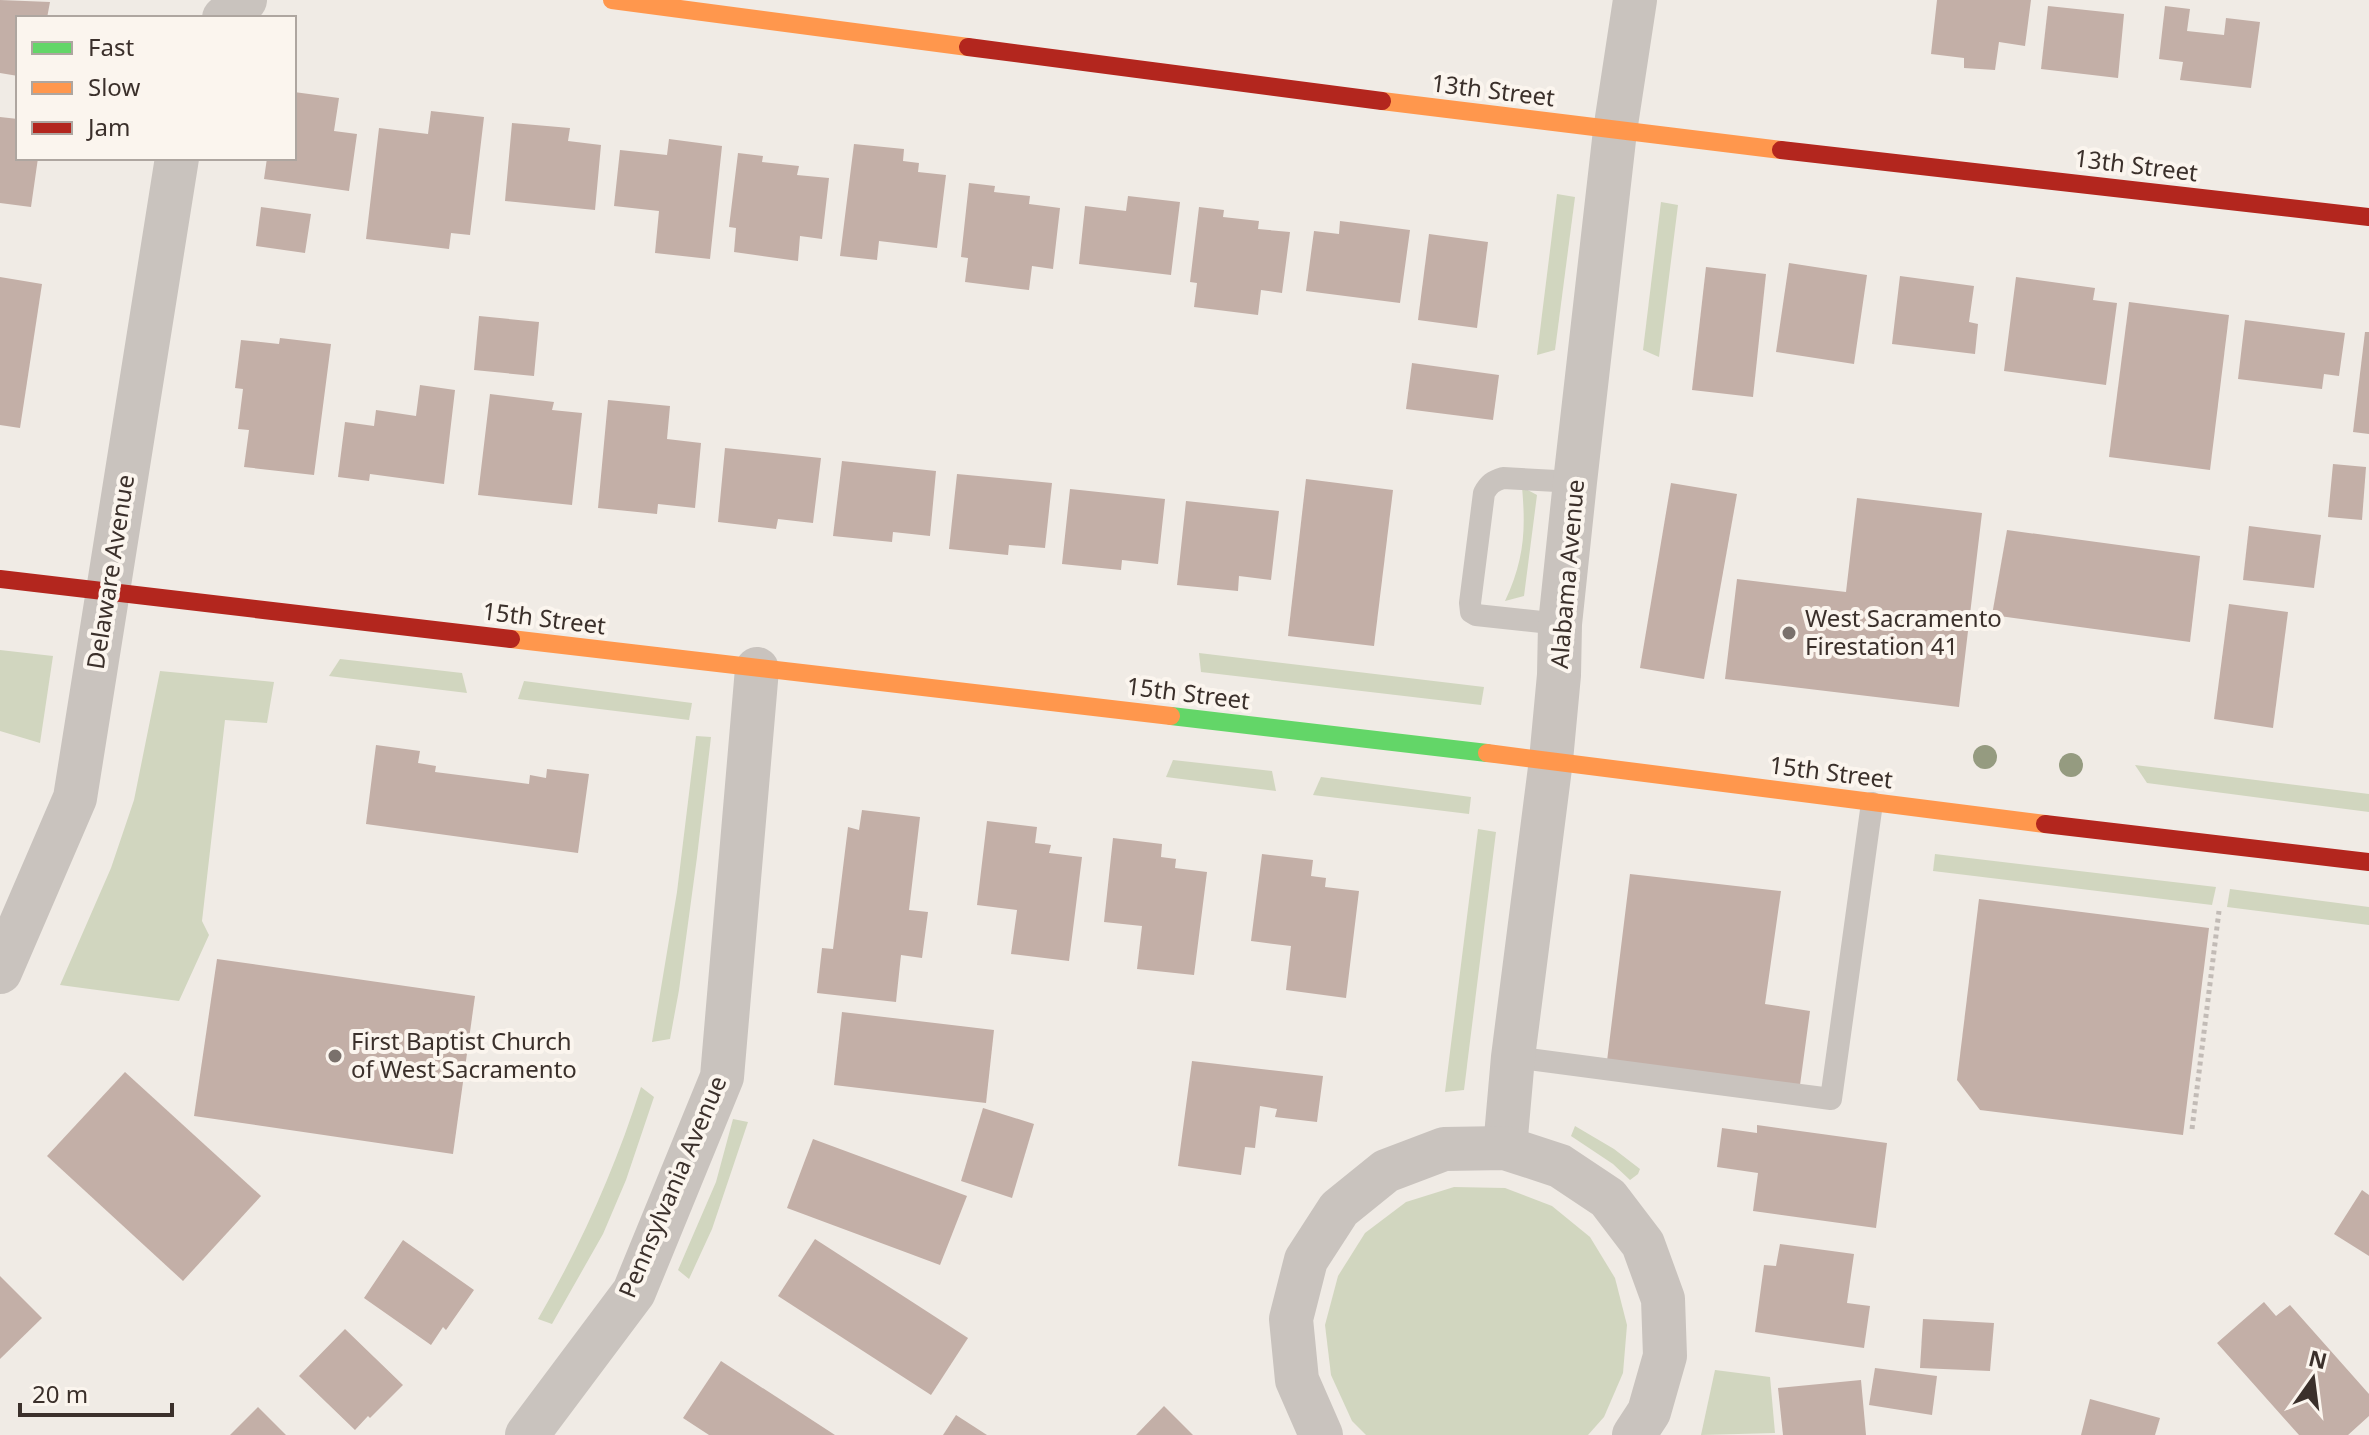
<svg xmlns="http://www.w3.org/2000/svg" width="2369" height="1435" viewBox="0 0 2369 1435" font-family="'Noto Sans',sans-serif">
  <style>
    .green { fill: #d1d6bf }
    .building { fill: #c3afa7 }
    .lines { fill: none; stroke-linecap: round; stroke-linejoin: round }
    .path { stroke: #c2bbb6; stroke-width: 5; stroke-dasharray: 4 4; stroke-linecap: butt }
    .lane { stroke: #c9c3be; stroke-width: 22 }
    .street { stroke: #c9c3be; stroke-width: 44 }
    .fast { stroke: #63d668; stroke-width: 18 }
    .slow { stroke: #ff974d; stroke-width: 18 }
    .jam { stroke: #b3261e; stroke-width: 18 }
    .tree { fill: #959b80 }
    .poi-dot { fill: #7a716c; stroke: #fbf5ee; stroke-width: 3 }
    .labels { text-anchor: middle; stroke-width: 8; stroke-linejoin: round; paint-order: stroke }
    .street-label { font-size: 24px; fill: #3b302b; stroke: #fbf5ee }
    .poi-label { font-size: 24px; fill: #3b302b; stroke: #fbf5ee; text-anchor: start }
  </style>
  <rect width="100%" height="100%" fill="#f0ebe5"/>
  <!-- green -->
  <g class="green">
    <polygon points="1557,194 1575,197 1555,350 1537,355"/>
    <polygon points="1661,202 1678,205 1659,357 1643,350"/>
    <path d="M1522 487 1537 495 1524 596 1505 601C1524 560 1526 531 1522 487Z"/>
    <polygon points="0,650 53,656 40,743 0,731"/>
    <polygon points="1199,653 1484,687 1481,705 1201,672"/>
    <polygon points="340,659 462,673 467,693 329,676"/>
    <polygon points="160,671 274,682 267,723 225,720 202,921 209,935 179,1001 60,985 111,868 134,800"/>
    <polygon points="524,681 692,703 689,720 518,699"/>
    <polygon points="696,736 711,737 697,857 679,990 670,1039 652,1042 677,892"/>
    <polygon points="1173,760 1272,771 1276,791 1166,777"/>
    <polygon points="2135,765 2369,794 2369,812 2147,783"/>
    <polygon points="1321,777 1471,797 1469,814 1313,795"/>
    <polygon points="1478,829 1496,832 1464,1090 1445,1092"/>
    <polygon points="1935,854 2216,887 2212,905 1933,871"/>
    <polygon points="2230,889 2369,907 2369,925 2227,907"/>
    <path d="M641 1087 654 1097 626 1180 603 1234 552 1324 538 1319C581 1245 615 1169 641 1087Z"/>
    <polygon points="733,1119 748,1122 712,1229 689,1279 678,1270 716,1182"/>
    <polygon points="1575,1126 1614,1149 1640,1169 1638,1174 1630,1180 1613,1164 1571,1136"/>
    <polygon points="1454,1187 1505,1188 1552,1206 1590,1237 1615,1278 1627,1325 1623,1373 1604,1417 1588,1435 1366,1435 1352,1421 1331,1375 1325,1325 1338,1276 1365,1233 1406,1202"/>
    <polygon points="1715,1370 1770,1377 1775,1433 1701,1435"/>
  </g>
  <!-- building -->
  <g class="building">
    <polygon points="0,0 50,2 47,18 18,18 18,76 0,73"/>
    <polygon points="1937,0 2031,0 2025,46 1999,42 1995,70 1964,68 1964,58 1931,54"/>
    <polygon points="2048,6 2124,14 2118,78 2041,69"/>
    <polygon points="2165,6 2190,9 2187,31 2224,35 2226,18 2260,22 2251,88 2180,80 2183,62 2159,59"/>
    <polygon points="294,92 339,98 334,131 357,134 349,191 264,179 267,158 294,158"/>
    <polygon points="431,111 484,117 470,235 451,233 449,249 366,239 379,128 428,134"/>
    <polygon points="0,117 18,119 18,158 38,158 31,207 0,203"/>
    <polygon points="512,123 570,128 568,141 601,145 595,210 505,201"/>
    <polygon points="669,139 722,146 710,259 655,253 659,211 614,206 620,150 667,155"/>
    <polygon points="854,144 904,149 903,161 919,163 918,172 946,175 937,248 879,241 877,260 840,256"/>
    <polygon points="738,153 763,156 762,162 799,166 797,175 829,178 822,239 800,236 798,261 734,252 736,228 729,227"/>
    <polygon points="969,183 995,186 994,192 1030,196 1029,204 1060,208 1053,269 1032,266 1029,290 965,282 968,258 961,257"/>
    <polygon points="1128,196 1180,202 1171,275 1079,264 1085,206 1126,211"/>
    <polygon points="261,207 311,214 305,253 256,246"/>
    <polygon points="1199,207 1224,210 1223,217 1259,221 1258,229 1290,232 1282,293 1261,290 1258,315 1194,307 1197,283 1190,282"/>
    <polygon points="1340,221 1410,230 1400,303 1306,291 1314,231 1339,234"/>
    <polygon points="1429,234 1488,242 1477,328 1418,320"/>
    <polygon points="1789,263 1867,275 1854,364 1776,352"/>
    <polygon points="1706,267 1766,274 1753,397 1692,390"/>
    <polygon points="1900,276 1974,286 1969,322 1978,324 1975,354 1892,344"/>
    <polygon points="0,277 42,284 20,428 0,425"/>
    <polygon points="2016,277 2095,288 2093,300 2117,303 2106,385 2004,371"/>
    <polygon points="2129,302 2229,315 2210,470 2109,457"/>
    <polygon points="479,316 539,322 534,376 474,370"/>
    <polygon points="2245,320 2345,333 2339,376 2324,374 2322,389 2238,379"/>
    <polygon points="2365,332 2369,332 2369,434 2353,432"/>
    <polygon points="280,338 331,344 314,475 244,467 249,430 238,429 243,389 235,388 241,340 279,344"/>
    <polygon points="1412,363 1499,375 1493,420 1406,409"/>
    <polygon points="420,385 455,390 444,484 370,474 369,481 338,477 345,422 374,426 376,410 416,416"/>
    <polygon points="490,394 554,402 552,410 582,413 572,505 478,495"/>
    <polygon points="608,400 670,406 667,439 701,443 695,508 658,504 657,514 598,508"/>
    <polygon points="725,448 821,458 813,523 778,519 776,529 718,522"/>
    <polygon points="842,461 936,471 930,536 893,532 892,542 833,536"/>
    <polygon points="2333,464 2366,467 2362,520 2328,517"/>
    <polygon points="957,474 1052,483 1045,548 1009,545 1008,555 949,549"/>
    <polygon points="1306,479 1393,490 1374,646 1288,636"/>
    <polygon points="1671,483 1737,494 1704,679 1640,668"/>
    <polygon points="1070,489 1165,499 1158,564 1122,560 1121,570 1062,564"/>
    <polygon points="1857,498 1982,513 1959,707 1725,679 1737,579 1846,592"/>
    <polygon points="1186,501 1279,511 1271,580 1239,576 1238,591 1177,585"/>
    <polygon points="2249,526 2321,535 2314,588 2243,580"/>
    <polygon points="2007,530 2200,556 2190,642 1992,615"/>
    <polygon points="2229,604 2288,612 2273,728 2214,719"/>
    <polygon points="376,745 420,751 418,763 436,766 435,772 529,784 530,775 546,778 547,769 589,774 578,853 366,824"/>
    <polygon points="862,810 920,817 909,910 928,912 922,958 901,955 896,1002 817,993 822,948 833,949 848,827 859,830"/>
    <polygon points="987,821 1037,827 1035,843 1051,845 1049,853 1082,857 1069,961 1011,954 1017,910 977,905"/>
    <polygon points="1113,838 1162,844 1161,857 1176,859 1175,868 1207,872 1194,975 1137,969 1142,926 1104,922"/>
    <polygon points="1262,854 1313,860 1311,876 1326,878 1325,887 1359,891 1346,998 1286,990 1291,946 1251,941"/>
    <polygon points="1630,874 1781,891 1765,1004 1810,1011 1800,1085 1607,1061"/>
    <polygon points="1979,899 2209,928 2183,1135 1980,1110 1957,1080"/>
    <polygon points="217,959 475,996 453,1154 194,1116"/>
    <polygon points="842,1012 994,1030 986,1103 834,1085"/>
    <polygon points="1192,1061 1323,1076 1317,1122 1275,1117 1277,1109 1260,1106 1255,1148 1245,1147 1241,1175 1178,1166"/>
    <polygon points="125,1072 261,1196 183,1281 47,1156"/>
    <polygon points="983,1108 1034,1124 1012,1198 961,1181"/>
    <polygon points="1757,1125 1887,1143 1876,1228 1753,1211 1758,1173 1717,1167 1722,1128 1757,1133"/>
    <polygon points="813,1139 967,1196 940,1265 787,1208"/>
    <polygon points="2362,1190 2369,1195 2369,1256 2334,1234"/>
    <polygon points="815,1239 968,1338 931,1395 778,1296"/>
    <polygon points="403,1240 474,1290 446,1330 443,1327 431,1345 364,1298"/>
    <polygon points="1780,1244 1854,1254 1847,1303 1870,1306 1864,1348 1755,1332 1764,1265 1776,1266"/>
    <polygon points="0,1276 42,1318 0,1359"/>
    <polygon points="2264,1302 2276,1316 2290,1305 2369,1394 2369,1416 2348,1435 2299,1435 2217,1343"/>
    <polygon points="1923,1319 1994,1323 1990,1371 1920,1368"/>
    <polygon points="345,1329 403,1385 370,1418 368,1416 355,1430 299,1376"/>
    <polygon points="721,1361 835,1435 709,1435 683,1418"/>
    <polygon points="1875,1368 1937,1376 1932,1415 1869,1405"/>
    <polygon points="1861,1380 1866,1435 1783,1435 1778,1388"/>
    <polygon points="2090,1399 2160,1418 2155,1435 2081,1435"/>
    <polygon points="1164,1406 1193,1435 1136,1435"/>
    <polygon points="258,1407 286,1435 230,1435"/>
    <polygon points="956,1415 987,1435 943,1435"/>
  </g>
  <g class="lines">
    <!-- path -->
    <polyline class="path" points="2192,1129 2219,911"/>
    <!-- lane -->
    <g class="lane">
      <path d="M1560 624 1476 615 1471 612 1470 603 1484 493C1489 484 1493 481 1503 478L1575 482"/>
      <polyline points="1513,1057 1831,1099 1872,803"/>
    </g>
    <!-- street -->
    <g class="street">
      <polyline points="224,18 245,0"/>
      <polyline points="0,972 75,798 177,158"/>
      <polyline points="1505,1148 1513,1057 1551,760 1559,675 1560,624 1575,482 1615,131 1635,0"/>
      <polyline points="527,1435 634,1292 722,1077 757,669"/>
      <polyline points="1321,1435 1297,1380 1291,1319 1306,1260 1339,1209 1386,1171 1444,1149 1505,1148 1560,1166 1608,1198 1643,1244 1663,1299 1665,1356 1649,1412 1634,1435"/>
    </g>
    <!-- fast -->
    <polyline class="fast" points="1171,716 1487,753"/>
    <!-- slow -->
    <g class="slow">
      <polyline points="612,0 968,47"/>
      <polyline points="1382,101 1781,150"/>
      <polyline points="511,639 1171,716"/>
      <polyline points="1487,753 2045,824"/>
    </g>
    <!-- jam -->
    <g class="jam">
      <polyline points="968,47 1382,101"/>
      <polyline points="1781,150 2369,217"/>
      <polyline points="0,579 511,639"/>
      <polyline points="2045,824 2369,862"/>
    </g>
  </g>
  <!-- trees -->
  <g class="tree">
    <circle cx="1985" cy="757" r="12"/>
    <circle cx="2071" cy="765" r="12"/>
  </g>
  <!-- markers -->
  <g class="poi-dot">
    <circle cx="1789" cy="633" r="8"/>
    <circle cx="335" cy="1056" r="8"/>
  </g>
  <g class="labels">
    <!-- street labels -->
    <g class="street-label">
      <text transform="translate(1493 91) rotate(7)" y="8">13th Street</text>
      <text transform="translate(2136 166) rotate(7)" y="8">13th Street</text>
      <text transform="translate(111 572) rotate(-81)" y="8">Delaware Avenue</text>
      <text transform="translate(1568 574) rotate(-85)" y="8">Alabama Avenue</text>
      <text transform="translate(544 619) rotate(7)" y="8">15th Street</text>
      <text transform="translate(1188 694) rotate(7)" y="8">15th Street</text>
      <text transform="translate(1831 773) rotate(7)" y="8">15th Street</text>
      <text transform="translate(673 1187) rotate(-67)" y="8">Pennsylvania Avenue</text>
    </g>
    <!-- poi labels -->
    <g class="poi-label">
      <text x="1805" y="627">West Sacramento<tspan x="1805" dy="28">Firestation 41</tspan></text>
      <text x="351" y="1050">First Baptist Church<tspan x="351" dy="28">of West Sacramento</tspan></text>
    </g>
  </g>
  <!-- legend -->
  <rect x="16" y="16" width="280" height="144" fill="#fbf5ee" stroke="#aea6a0" stroke-width="2"/>
  <rect x="32" y="42" width="40" height="12" fill="#63d668" stroke="#aea6a0" stroke-width="2"/>
  <text x="88" y="56" font-size="24" fill="#3b302b">Fast</text>
  <rect x="32" y="82" width="40" height="12" fill="#ff974d" stroke="#aea6a0" stroke-width="2"/>
  <text x="88" y="96" font-size="24" fill="#3b302b">Slow</text>
  <rect x="32" y="122" width="40" height="12" fill="#b3261e" stroke="#aea6a0" stroke-width="2"/>
  <text x="88" y="136" font-size="24" fill="#3b302b">Jam</text>
  <!-- north arrow -->
  <g transform="translate(2313 1379) rotate(14)" stroke="#fbf5ee" stroke-width="6" paint-order="stroke">
  <path d="M0-6L14 30L0 20L-14 30Z" fill="#3b302b"/>
  <text y="-12" font-size="22" font-weight="bold" text-anchor="middle" fill="#3b302b">N</text>
  </g>
  <!-- scale -->
  <path d="M20 1403v12h152v-12" fill="none" stroke="#3b302b" stroke-width="4"/>
  <text x="32" y="1403" font-size="24" fill="#3b302b" stroke="#fbf5ee" stroke-width="6" paint-order="stroke">20 m</text>
</svg>
